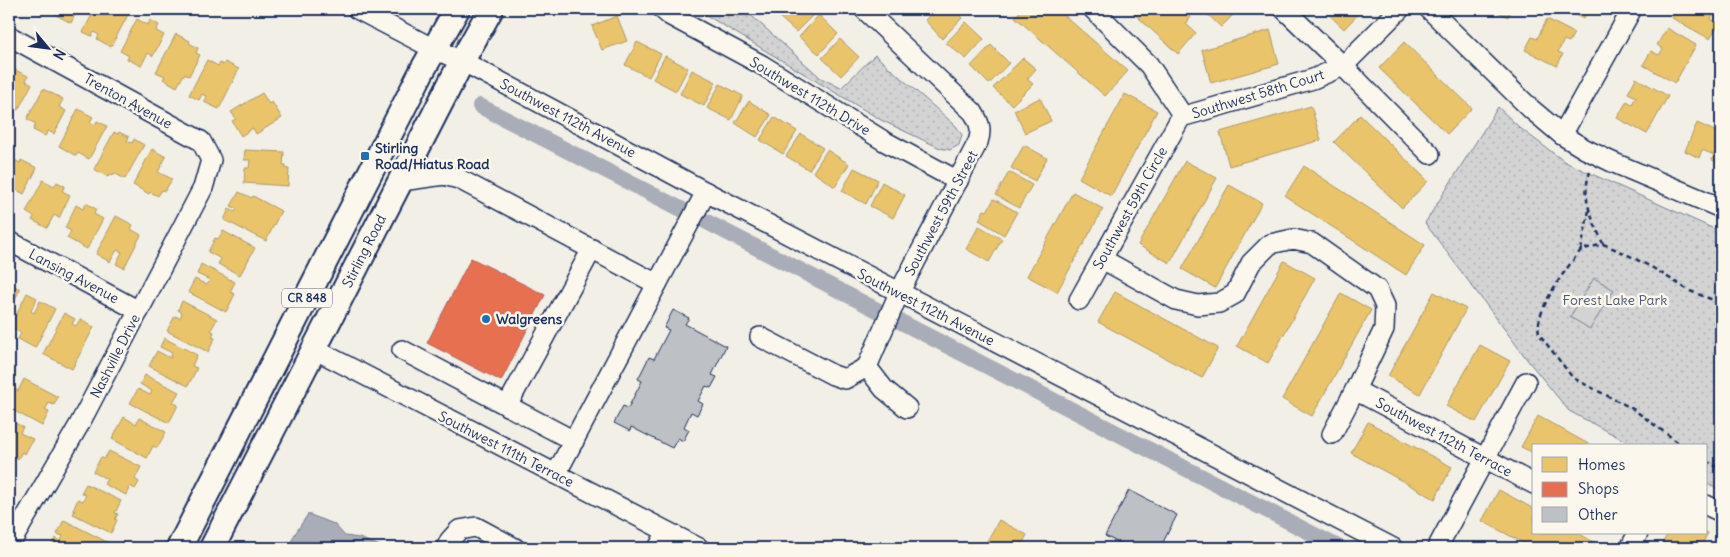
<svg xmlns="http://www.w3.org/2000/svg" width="1730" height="557" viewBox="0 0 1730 557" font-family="Delius,sans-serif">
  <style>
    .park { fill: url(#park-dots); stroke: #768198 }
    .pitch { fill: #d2d3d2; stroke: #768198 }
    .water { fill: #a9adb7; stroke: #707b93 }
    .homes { fill: #e9c46a; stroke: #ab9766 }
    .shops { fill: #e76f51; stroke: #aa5c55 }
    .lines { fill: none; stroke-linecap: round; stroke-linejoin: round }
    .canal { stroke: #a9adb7; stroke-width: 16 }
    .building { fill: #bdc0c4; stroke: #1b2f5e }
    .minor-casing { stroke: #1b2f5e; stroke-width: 22 }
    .major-casing { stroke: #1b2f5e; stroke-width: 28 }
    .path { stroke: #1b2f5e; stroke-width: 2.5; stroke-dasharray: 5 4; stroke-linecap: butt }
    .minor { stroke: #fbf7ec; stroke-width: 19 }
    .major { stroke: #fbf7ec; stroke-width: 24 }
    .poi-dot { fill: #1f6fb2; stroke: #fbf7ec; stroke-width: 2 }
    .labels { text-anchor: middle; stroke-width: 5; stroke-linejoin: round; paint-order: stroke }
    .shield { fill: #fbf7ec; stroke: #5e6b89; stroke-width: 1 }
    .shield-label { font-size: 12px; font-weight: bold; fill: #1b2f5e }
    .street-label { font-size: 14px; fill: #1b2f5e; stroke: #fbf7ec }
    .poi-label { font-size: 14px; font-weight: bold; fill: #1b2f5e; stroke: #fbf7ec; text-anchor: start }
    .park-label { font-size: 14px; fill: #49587b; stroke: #fbf7ec }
  </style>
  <defs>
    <pattern id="park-dots" width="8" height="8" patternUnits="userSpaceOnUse" patternTransform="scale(1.25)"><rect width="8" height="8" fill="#d2d3d2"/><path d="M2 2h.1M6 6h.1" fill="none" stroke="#b4b5b7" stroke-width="1.8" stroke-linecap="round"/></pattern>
  </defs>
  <rect width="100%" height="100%" fill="#f2efe6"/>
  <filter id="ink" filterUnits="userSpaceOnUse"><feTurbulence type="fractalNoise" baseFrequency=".02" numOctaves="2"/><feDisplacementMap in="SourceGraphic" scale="10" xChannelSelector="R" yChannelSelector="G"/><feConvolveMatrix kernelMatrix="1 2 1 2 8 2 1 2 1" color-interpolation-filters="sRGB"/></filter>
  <g filter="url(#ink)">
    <!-- park -->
    <g class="park">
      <polygon points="696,9 744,9 821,78 841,88 875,55 956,126 962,135 959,145 950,150 940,148 881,120"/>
      <polygon points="1498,107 1520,128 1565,162 1721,232 1721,491 1706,483 1706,446 1635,446 1569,411 1529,362 1425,223"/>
    </g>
    <!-- pitch -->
    <polygon class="pitch" points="1594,278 1614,290 1590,329 1570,317"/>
    <!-- water -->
    <polygon class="water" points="308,514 334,524 345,536 359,538 380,546 382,548 288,548 295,534"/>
    <!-- homes -->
    <g class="homes">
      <polygon points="53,9 85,9 83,12 78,9 71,23 56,15 58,12"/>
      <polygon points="95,9 131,9 111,47 97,39 99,35 94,32 92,36 83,32"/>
      <polygon points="783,9 809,9 814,14 796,32 777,15"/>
      <polygon points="915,9 928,9 922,15"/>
      <polygon points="936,9 953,9 962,18 942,39 925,20"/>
      <polygon points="1022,9 1057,9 1128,71 1105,96 1015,17"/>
      <polygon points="1129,9 1182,9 1191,17 1186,24 1196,33 1178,54"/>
      <polygon points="1202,9 1239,9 1221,27"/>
      <polygon points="1323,9 1363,9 1344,29"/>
      <polygon points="1492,9 1512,9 1508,17"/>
      <polygon points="1563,9 1589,9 1583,19"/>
      <polygon points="1677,9 1717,9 1711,19 1719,24 1710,39 1672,18"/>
      <polygon points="819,15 838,34 819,54 799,37"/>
      <polygon points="617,16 627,41 602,50 592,26"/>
      <polygon points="137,19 148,25 150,20 159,25 156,31 164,35 153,56 148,53 141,66 127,59 129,56 120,51"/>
      <polygon points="1547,19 1574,33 1569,42 1564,40 1558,52 1563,54 1557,66 1525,50 1532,37 1537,39"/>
      <polygon points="966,22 984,39 966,59 946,43"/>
      <polygon points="1667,28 1696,45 1675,83 1643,65 1651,51 1659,55 1663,49 1657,45"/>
      <polygon points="1270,30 1279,64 1211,83 1202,50"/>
      <polygon points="176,34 190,41 189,43 198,48 196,53 200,55 189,76 184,74 177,87 163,79 165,76 156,72"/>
      <polygon points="840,39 859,57 841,76 822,58"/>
      <polygon points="637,42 661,54 649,77 625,65"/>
      <polygon points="1404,42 1472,108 1447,134 1379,68"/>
      <polygon points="991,45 1009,63 989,84 971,66"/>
      <polygon points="665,56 688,68 676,91 653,79"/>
      <polygon points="1023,58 1036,69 1027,79 1033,84 1012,105 993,88"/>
      <polygon points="207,60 218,66 220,63 223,65 225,62 239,69 219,109 204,102 207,97 202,94 199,100 189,95"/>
      <polygon points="13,69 28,76 26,81 32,84 18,110 12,107 9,112 9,75"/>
      <polygon points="692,70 716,82 704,106 680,94"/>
      <polygon points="1636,78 1668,96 1647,134 1617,118 1627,101 1632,104 1636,97 1628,93"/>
      <polygon points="720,84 743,96 731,120 707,108"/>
      <polygon points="43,89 63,99 59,107 66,111 54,134 48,131 45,136 33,130 36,124 27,119"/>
      <polygon points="262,93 269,104 272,102 282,118 256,134 253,128 241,136 232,121 236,119 231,112"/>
      <polygon points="1125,94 1157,111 1111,196 1079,178"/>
      <polygon points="1040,98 1051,121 1025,133 1014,110"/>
      <polygon points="749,101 771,115 757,137 735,123"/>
      <polygon points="1311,106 1321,140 1229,166 1220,132"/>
      <polygon points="78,109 93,117 90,122 95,125 97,121 107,126 89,159 78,153 76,156 59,146"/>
      <polygon points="1360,115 1428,181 1402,208 1334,142"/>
      <polygon points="774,117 797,131 783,154 760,140"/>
      <polygon points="1697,123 1719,133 1721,129 1721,164 1712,160 1714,155 1702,150 1699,158 1685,151"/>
      <polygon points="114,132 118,134 119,132 129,137 127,141 132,143 134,139 144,145 125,179 114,173 113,175 110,174 108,177 94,169"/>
      <polygon points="801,134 823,148 809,170 786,156"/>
      <polygon points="1024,145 1047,158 1035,181 1011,168"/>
      <polygon points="152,149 166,157 158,172 172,179 165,191 162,190 158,196 150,192 149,194 133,185"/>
      <polygon points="245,150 284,152 283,165 286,165 286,169 289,169 288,186 244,183 245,168 249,168 250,160 244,160"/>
      <polygon points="827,150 849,164 835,187 813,172"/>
      <polygon points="9,157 20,163 21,160 37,168 24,194 17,190 10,197 9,196"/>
      <polygon points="1185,161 1217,178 1170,263 1138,245"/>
      <polygon points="1304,166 1425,245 1406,275 1285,196"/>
      <polygon points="854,168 878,180 866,204 842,191"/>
      <polygon points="1009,172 1032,185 1019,208 996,195"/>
      <polygon points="43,180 54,186 57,182 65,186 62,191 70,195 59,218 54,215 47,228 32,220 34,217 26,212"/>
      <polygon points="882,182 905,195 893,218 870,206"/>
      <polygon points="1229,185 1262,203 1215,288 1182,269"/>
      <polygon points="239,192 252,198 253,196 281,211 266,241 224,220 229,209 235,212 237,209 231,206"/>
      <polygon points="1073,192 1103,209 1057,292 1027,276"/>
      <polygon points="994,199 1017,212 1004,235 979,220 984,210 987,211"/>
      <polygon points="86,203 96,209 94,214 103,219 87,249 67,238 71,231 65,228 76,205 83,209"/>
      <polygon points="116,216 133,225 131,229 141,235 124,268 116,264 122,252 117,250 110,262 96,254"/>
      <polygon points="979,226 1002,239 989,262 966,249"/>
      <polygon points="223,231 255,248 240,275 218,264 221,259 208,252 215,238 218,239"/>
      <polygon points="1284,261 1315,278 1268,363 1237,346"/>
      <polygon points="201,264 235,282 230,292 235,294 226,312 188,292 195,279 207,285 210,280 197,274"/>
      <polygon points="9,283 20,289 9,312"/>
      <polygon points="1115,292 1218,348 1202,378 1098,322"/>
      <polygon points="1434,292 1466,309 1420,394 1388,376"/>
      <polygon points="27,293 37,298 31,311 34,313 40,301 55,309 35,348 18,339 21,333 10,327"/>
      <polygon points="1341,293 1371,310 1312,416 1282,399"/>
      <polygon points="182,301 217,319 211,330 214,332 212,337 215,338 208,352 167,331 175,316 180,318 182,313 178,310"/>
      <polygon points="64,313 75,319 72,324 76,326 80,319 94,327 72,369 43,354"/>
      <polygon points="164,338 197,355 192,366 197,368 188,386 149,366 157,351 170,358 172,353 160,347"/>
      <polygon points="1480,345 1510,361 1476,422 1446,406"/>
      <polygon points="145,375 179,392 173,402 178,405 169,423 130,403 138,389 150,395 152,391 140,384"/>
      <polygon points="24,379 58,397 54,405 49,403 45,410 49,412 42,426 9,408 9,393 10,391 13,393 15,389 18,391"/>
      <polygon points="1538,416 1592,446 1534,446 1534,453 1521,447"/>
      <polygon points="124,417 136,424 139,418 166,432 157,448 153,446 147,458 112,439"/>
      <polygon points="9,420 23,427 20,433 33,439 25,454 22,452 18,459 9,454"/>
      <polygon points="1368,422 1452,467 1435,499 1351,453"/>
      <polygon points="109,451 141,467 135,479 139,482 135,489 130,486 126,495 104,484 107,479 93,472 101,457 104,459"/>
      <polygon points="86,484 121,501 115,513 118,514 115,519 117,520 111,533 73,514 75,511 73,510 78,499 83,501 86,495 81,493"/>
      <polygon points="1499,490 1534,509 1534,533 1578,533 1604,548 1533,548 1482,521"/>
      <polygon points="64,520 107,542 104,548 50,548 55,538 61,541 63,536 57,534"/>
      <polygon points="999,520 1027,535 1020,548 983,548"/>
      <polygon points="1706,532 1708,533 1700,548 1660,548 1668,533 1706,533"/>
    </g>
    <!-- shops -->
    <polygon class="shops" points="471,258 545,295 501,381 427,343"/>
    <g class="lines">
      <!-- canal -->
      <g class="canal">
        <polyline points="480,106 683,210"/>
        <polyline points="705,221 879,311"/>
        <polyline points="901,322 1340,548"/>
      </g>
    </g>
    <!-- building -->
    <g class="building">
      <polygon points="673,310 689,318 685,324 726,346 712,375 717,377 711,388 706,386 698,401 703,404 697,415 691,412 684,427 689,430 683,441 678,438 672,448 631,427 630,431 614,423 623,406 628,408 642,381 638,379 649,357 654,359 669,330 664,328"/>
      <polygon points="1129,490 1177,515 1160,548 1129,548 1105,536"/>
    </g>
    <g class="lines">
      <defs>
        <g id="minor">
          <polyline points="357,9 434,49 462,61 706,192 1393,548"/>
          <polyline points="662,9 669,15 762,65 884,141 958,181"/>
          <polyline points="1093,9 1149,65 1183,116"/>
          <polyline points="1284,9 1343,66 1430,154"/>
          <polyline points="1429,9 1531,109 1562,135 1585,149 1612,162 1721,208"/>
          <polyline points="9,36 201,141 211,160 203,188 79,425 9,546"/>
          <polyline points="1562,135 1632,9"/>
          <polyline points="401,181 444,175 459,179 657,284"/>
          <polyline points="9,241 139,311"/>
          <polyline points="1102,259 1176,300 1198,305 1219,303 1235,294 1251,263 1270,244 1293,239 1312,243 1377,289 1385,306 1384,329 1355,390 1332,434"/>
          <polyline points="1079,300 1181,117 1313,79 1343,66 1400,9"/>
          <path d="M760 337 833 375 845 379 867 367 899 293 978 142C982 130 980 123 973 112L864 9"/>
          <polyline points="314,349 699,548"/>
          <polyline points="402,350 574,441"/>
          <polyline points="867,367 884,389 907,408"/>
          <polyline points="1355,390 1534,484"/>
          <polyline points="507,406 592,249"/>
          <polyline points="556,474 706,192"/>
          <polyline points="1706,505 1721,512"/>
          <polyline points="446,548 450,540 459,530 476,527 515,548"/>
          <polyline points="658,548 667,532"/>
          <polyline points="1437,548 1526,382"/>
          <polyline points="1630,548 1638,533"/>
        </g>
        <g id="major">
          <polyline points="179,548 422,71 457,9"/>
          <polyline points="212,548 462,61 491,9"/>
        </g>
      </defs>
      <!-- minor casing -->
      <use href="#minor" class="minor-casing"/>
      <!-- major casing -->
      <use href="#major" class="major-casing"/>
      <!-- path -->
      <g class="path">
        <path d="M1589 210 1581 250 1603 244C1593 219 1580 199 1590 172"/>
        <polyline points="1603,244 1624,253 1653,268 1690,291 1721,303"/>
        <path d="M1581 250C1566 269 1534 310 1539 334L1573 378 1633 409 1683 446"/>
        <polyline points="1706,461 1721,469"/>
      </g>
      <!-- minor -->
      <use href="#minor" class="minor"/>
      <!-- major -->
      <use href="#major" class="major"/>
    </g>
  </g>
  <!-- markers -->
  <g class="poi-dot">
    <rect x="360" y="151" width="10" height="10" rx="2.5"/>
    <circle cx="486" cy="319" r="5"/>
  </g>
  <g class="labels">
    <!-- shield labels -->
    <rect class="shield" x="282" y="288.5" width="50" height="19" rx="4"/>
    <g class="shield-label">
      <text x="307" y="302">CR 848</text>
    </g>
    <!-- street labels -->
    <g class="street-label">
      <text transform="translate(1258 94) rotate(-17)" y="5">Southwest 58th Court</text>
      <text transform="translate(810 96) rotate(31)" y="5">Southwest 112th Drive</text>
      <text transform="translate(128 101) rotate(29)" y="5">Trenton Avenue</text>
      <text transform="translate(568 118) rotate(28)" y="5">Southwest 112th Avenue</text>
      <text transform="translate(1130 208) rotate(-61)" y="5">Southwest 59th Circle</text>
      <text transform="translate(941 213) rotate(-62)" y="5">Southwest 59th Street</text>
      <text transform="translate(364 251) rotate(-63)" y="5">Stirling Road</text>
      <text transform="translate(74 276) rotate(28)" y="5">Lansing Avenue</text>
      <text transform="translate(926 307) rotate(27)" y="5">Southwest 112th Avenue</text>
      <text transform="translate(115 356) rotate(-63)" y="5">Nashville Drive</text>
      <text transform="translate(1444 437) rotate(28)" y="5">Southwest 112th Terrace</text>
      <text transform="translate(506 449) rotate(27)" y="5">Southwest 111th Terrace</text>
    </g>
    <!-- poi labels -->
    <g class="poi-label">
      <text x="375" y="153">Stirling<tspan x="375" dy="16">Road/Hiatus Road</tspan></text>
      <text x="496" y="324">Walgreens</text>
    </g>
    <!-- park labels -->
    <g class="park-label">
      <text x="1615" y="305">Forest Lake Park</text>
    </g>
  </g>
  <!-- margin -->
  <rect width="1730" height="557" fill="none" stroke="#fbf7ec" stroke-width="30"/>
  <rect x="15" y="15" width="1700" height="527" fill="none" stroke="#1b2f5e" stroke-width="2" filter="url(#ink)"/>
  <!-- legend -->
  <rect x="1532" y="444" width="175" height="90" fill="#fbf7ec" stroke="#a1a7b3"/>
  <rect x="1542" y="457" width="25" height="15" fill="#e9c46a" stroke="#a1a7b3"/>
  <text x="1578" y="470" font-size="15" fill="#1b2f5e">Homes</text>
  <rect x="1542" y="482" width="25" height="15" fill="#e76f51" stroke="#a1a7b3"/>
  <text x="1578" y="494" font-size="15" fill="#1b2f5e">Shops</text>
  <rect x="1542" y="507" width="25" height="15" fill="#bdc0c4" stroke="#a1a7b3"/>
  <text x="1578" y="520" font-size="15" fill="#1b2f5e">Other</text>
  <!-- north arrow -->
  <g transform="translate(48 48) rotate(119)" stroke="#fbf7ec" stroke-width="4" paint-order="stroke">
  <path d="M0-4L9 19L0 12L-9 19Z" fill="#1b2f5e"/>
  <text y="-8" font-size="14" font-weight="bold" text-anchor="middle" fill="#1b2f5e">N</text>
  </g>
</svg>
